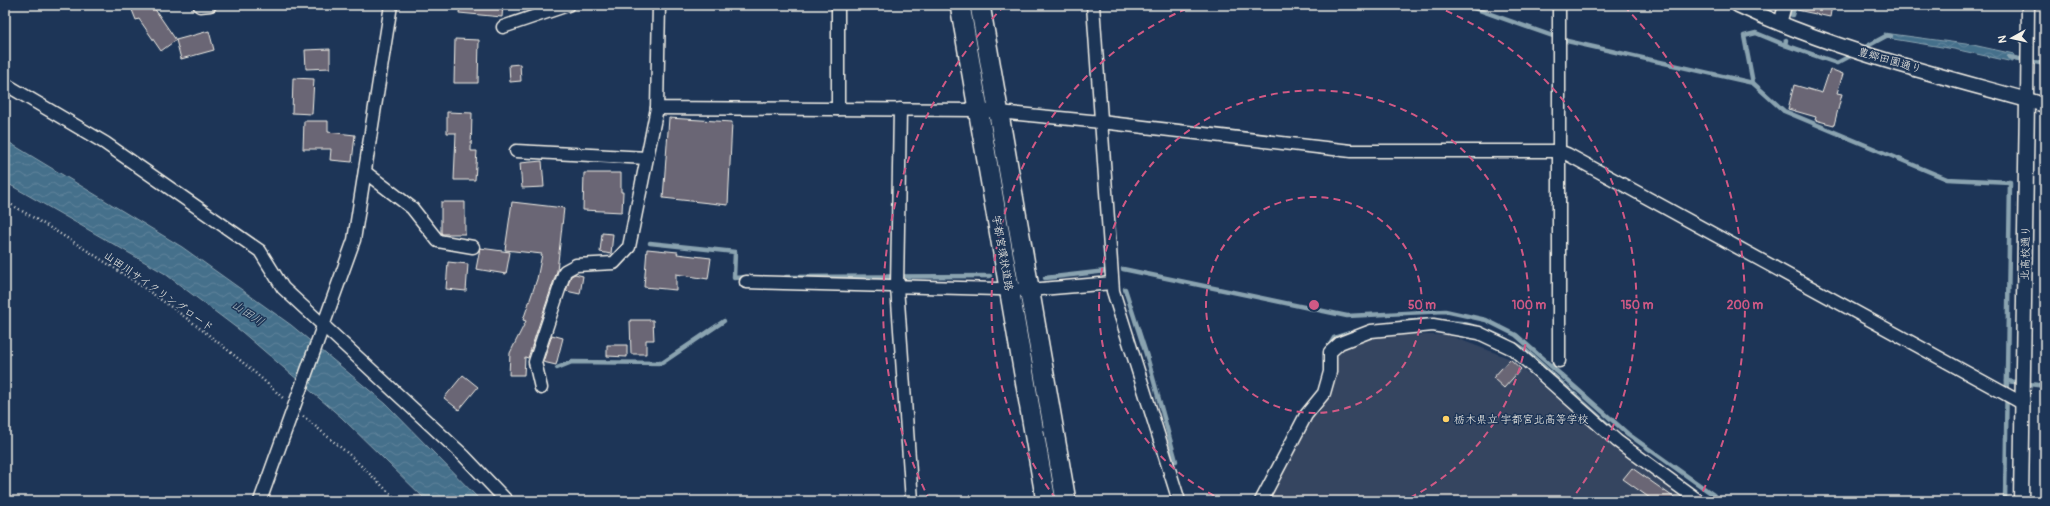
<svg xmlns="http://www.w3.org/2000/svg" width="2050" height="506" viewBox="0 0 2050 506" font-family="Pangolin,'Klee One',sans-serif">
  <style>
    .built { fill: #344460 }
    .water { fill: url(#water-waves); stroke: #8aa3b0 }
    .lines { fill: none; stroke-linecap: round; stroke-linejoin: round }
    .stream { stroke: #8aa3b0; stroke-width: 4.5 }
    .building { fill: #6a6675; stroke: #f4f1e8 }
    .minor-casing { stroke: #f4f1e8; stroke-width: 15 }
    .tertiary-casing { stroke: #f4f1e8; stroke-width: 17 }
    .trunk-casing { stroke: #f4f1e8; stroke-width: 22 }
    .path { stroke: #f4f1e8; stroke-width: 2.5; stroke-dasharray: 1 3; stroke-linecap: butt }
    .minor { stroke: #1d3557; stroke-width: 12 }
    .tertiary { stroke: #1d3557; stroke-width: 14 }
    .trunk { stroke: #1d3557; stroke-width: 19 }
    .ring { fill: none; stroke: #d15985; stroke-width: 2; stroke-dasharray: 7 5 }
    .poi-dot { fill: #ffd166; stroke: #1d3557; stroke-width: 1.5 }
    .labels { text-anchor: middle; stroke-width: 3; stroke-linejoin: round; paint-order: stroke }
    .street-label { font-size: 11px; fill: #f4f1e8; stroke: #1d3557 }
    .poi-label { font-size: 11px; fill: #f4f1e8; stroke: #1d3557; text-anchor: start }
    .water-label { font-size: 12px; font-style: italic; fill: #b6c4c7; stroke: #1d3557 }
    .centre { fill: #d15985; stroke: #1d3557; stroke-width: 2 }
    .ring-label { font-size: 12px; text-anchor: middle; font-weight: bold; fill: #d15985; stroke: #1d3557; stroke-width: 3; stroke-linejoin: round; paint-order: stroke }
  </style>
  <defs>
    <pattern id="water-waves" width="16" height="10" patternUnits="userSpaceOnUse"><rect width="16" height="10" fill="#446f8b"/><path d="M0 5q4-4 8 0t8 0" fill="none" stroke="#60849b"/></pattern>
  </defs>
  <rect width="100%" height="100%" fill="#1d3557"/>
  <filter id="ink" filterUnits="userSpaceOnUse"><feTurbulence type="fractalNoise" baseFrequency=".025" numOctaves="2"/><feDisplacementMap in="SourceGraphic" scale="8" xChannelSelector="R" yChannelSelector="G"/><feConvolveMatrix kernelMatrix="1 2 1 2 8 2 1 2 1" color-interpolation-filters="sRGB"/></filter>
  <g filter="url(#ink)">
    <!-- built -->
    <polygon class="built" points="1383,335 1448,335 1511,359 1632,462 1686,501 1268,501 1298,434 1320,404 1336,378 1338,349"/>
    <!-- water -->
    <g class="water">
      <polygon points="1884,33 1973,45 2014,54 2013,62 1954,49 1887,38"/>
      <polygon points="5,140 182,247 291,325 386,404 481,501 427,501 341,417 242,332 164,273 5,182"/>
    </g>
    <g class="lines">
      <!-- stream -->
      <g class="stream">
        <polyline points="1465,5 1567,41 1753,83 1744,36 1756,33 1785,45 1786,40"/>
        <polyline points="1792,15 1795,5"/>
        <polyline points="1785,45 1837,63 1854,54"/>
        <polyline points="1862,49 1886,36 1891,36"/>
        <polyline points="2009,57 2045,64"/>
        <polyline points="1753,83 1784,111 1947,179 2010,182 2005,501"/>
        <polyline points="650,243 735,252 734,278 748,277"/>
        <polyline points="1123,269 1347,316 1445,311 1486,320 1516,335 1628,434 1722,501"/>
        <polyline points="786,277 990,276"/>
        <polyline points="1045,278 1106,271"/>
        <polyline points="1125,289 1148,360 1176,461"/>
        <polyline points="1402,322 1430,320"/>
        <polyline points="1446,322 1461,323 1472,326"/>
        <polyline points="1490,332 1507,340"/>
        <polyline points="1515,344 1524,349 1608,425"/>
        <polyline points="1328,348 1334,338 1350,333"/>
        <polyline points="557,368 572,362 662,363 724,321"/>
        <polyline points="2007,381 2045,386"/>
        <polyline points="1701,496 1708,501"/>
      </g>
    </g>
    <!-- building -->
    <g class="building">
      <polygon points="130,5 152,5 176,40 161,51 139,19 136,20"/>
      <polygon points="460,5 503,5 502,17 459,13"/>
      <polygon points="1798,5 1832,5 1830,17 1797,10"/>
      <polygon points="209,31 214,50 181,59 176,40"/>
      <polygon points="455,39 479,40 478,83 454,83"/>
      <polygon points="330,49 330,68 306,69 305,50"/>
      <polygon points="520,64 521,81 510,82 509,65"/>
      <polygon points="1830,69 1843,74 1837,93 1842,94 1834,125 1815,120 1816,117 1788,109 1794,85 1822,93"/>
      <polygon points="293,78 314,79 312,114 292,113"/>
      <polygon points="447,112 472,113 471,151 477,151 475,180 454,180 456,133 447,133"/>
      <polygon points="669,118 732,122 728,205 663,198"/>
      <polygon points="304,121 328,121 328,132 355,135 352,162 330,160 331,149 303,149"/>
      <polygon points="542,161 544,187 522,188 520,163"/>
      <polygon points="584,173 621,173 621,192 623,192 622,212 583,210"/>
      <polygon points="441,202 465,202 465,234 442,234 441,232"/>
      <polygon points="512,202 564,208 557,271 528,358 525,357 524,375 509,375 510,353 526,321 523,320 537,279 542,254 505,250"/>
      <polygon points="602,233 613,234 611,254 600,252"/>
      <polygon points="480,248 510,252 506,274 476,269"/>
      <polygon points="647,249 678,252 677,254 711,258 708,279 676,274 676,290 644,287"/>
      <polygon points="448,262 468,264 466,291 446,289"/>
      <polygon points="575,274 583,276 580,294 566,291 571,276"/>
      <polygon points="630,320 653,320 654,340 646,340 646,354 631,354"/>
      <polygon points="552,335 563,338 556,365 543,362"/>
      <polygon points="607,345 627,345 627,357 607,356"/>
      <polygon points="1510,359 1521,369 1504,388 1493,378"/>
      <polygon points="463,375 478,387 459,410 444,398"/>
      <polygon points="1632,468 1679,501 1654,501 1623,479"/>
    </g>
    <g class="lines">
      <defs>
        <g id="minor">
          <polyline points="659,5 657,108 978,110 1101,122 1351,151 1559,151 1567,154 2022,403"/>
          <polyline points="838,5 838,109"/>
          <polyline points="1093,5 1113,291 1179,501"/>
          <polyline points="200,6 210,5"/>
          <polyline points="1780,24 1785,5"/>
          <polyline points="503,27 568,5"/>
          <polyline points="5,84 105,143 260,251 283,288 464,456 507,501"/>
          <polyline points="2027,100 2028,5"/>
          <polyline points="900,109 897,287 912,501"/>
          <polyline points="516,151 647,158"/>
          <polyline points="365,172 412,208 438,241 473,247"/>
          <polyline points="746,282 1029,290 1112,283"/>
          <polyline points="1559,361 1559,5"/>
          <polyline points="541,388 535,362 565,271 576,265 614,263 629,247 657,108"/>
          <polyline points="260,501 354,240 391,5"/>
          <polyline points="1261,501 1306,415 1324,393 1330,372 1330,352 1340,343 1371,331 1433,325 1479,333 1513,349 1617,441 1699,501"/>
        </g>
        <g id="tertiary">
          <path d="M1738 5C1835 51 1942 76 2045 105"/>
          <polyline points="2021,501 2027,100"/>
        </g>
        <g id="trunk">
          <polyline points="960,5 1046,501"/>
          <polyline points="980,5 1066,501"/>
        </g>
      </defs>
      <!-- minor casing -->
      <use href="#minor" class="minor-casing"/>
      <!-- tertiary casing -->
      <use href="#tertiary" class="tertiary-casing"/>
      <!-- trunk casing -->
      <use href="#trunk" class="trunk-casing"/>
      <!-- path -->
      <g class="path">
        <path d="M5 201C103 258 201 321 284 399"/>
        <polyline points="303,416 351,456 398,501"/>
      </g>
      <!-- minor -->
      <use href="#minor" class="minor"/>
      <!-- tertiary -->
      <use href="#tertiary" class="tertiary"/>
      <!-- trunk -->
      <use href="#trunk" class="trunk"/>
    </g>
  </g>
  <!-- distance rings -->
  <g class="ring">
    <circle cx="1314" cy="305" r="108"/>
    <path d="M1225 501A215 215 0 1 1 1403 501"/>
    <path d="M1056 499A323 323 0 0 1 1193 6M1435 6A323 323 0 0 1 1572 499"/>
    <path d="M930 501A431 431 0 0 1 1004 6M1624 6A431 431 0 0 1 1698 501"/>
  </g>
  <!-- markers -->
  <circle class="poi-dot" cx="1446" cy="419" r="4"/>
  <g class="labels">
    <!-- street labels -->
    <g class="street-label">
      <text transform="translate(1890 60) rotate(16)" y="4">豊郷田園通り</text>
      <text transform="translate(1003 253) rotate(80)" y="4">宇都宮環状道路</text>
      <text transform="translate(2025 253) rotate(-89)" y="4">北高校通り</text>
      <text transform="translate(159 291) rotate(35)" y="4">山田川サイクリングロード</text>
    </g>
    <!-- poi labels -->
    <g class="poi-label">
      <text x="1454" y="423">栃木県立 宇都宮北高等学校</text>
    </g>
    <!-- water labels -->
    <g class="water-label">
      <text transform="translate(248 313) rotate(34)" y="4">山田川</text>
    </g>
  </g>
  <circle cx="1314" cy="305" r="6" class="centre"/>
  <g class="ring-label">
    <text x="1422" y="309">50 m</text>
    <text x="1529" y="309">100 m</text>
    <text x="1637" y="309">150 m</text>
    <text x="1745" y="309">200 m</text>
  </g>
  <!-- margin -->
  <rect width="2050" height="506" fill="none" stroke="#1d3557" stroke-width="20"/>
  <rect x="10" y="10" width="2030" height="486" fill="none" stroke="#f4f1e8" stroke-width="1.5" filter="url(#ink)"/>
  <!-- north arrow -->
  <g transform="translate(2012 38) rotate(262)" stroke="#1d3557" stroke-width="3" paint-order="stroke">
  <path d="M0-3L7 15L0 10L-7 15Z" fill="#f4f1e8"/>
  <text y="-6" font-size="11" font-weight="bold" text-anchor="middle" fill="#f4f1e8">N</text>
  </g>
</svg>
